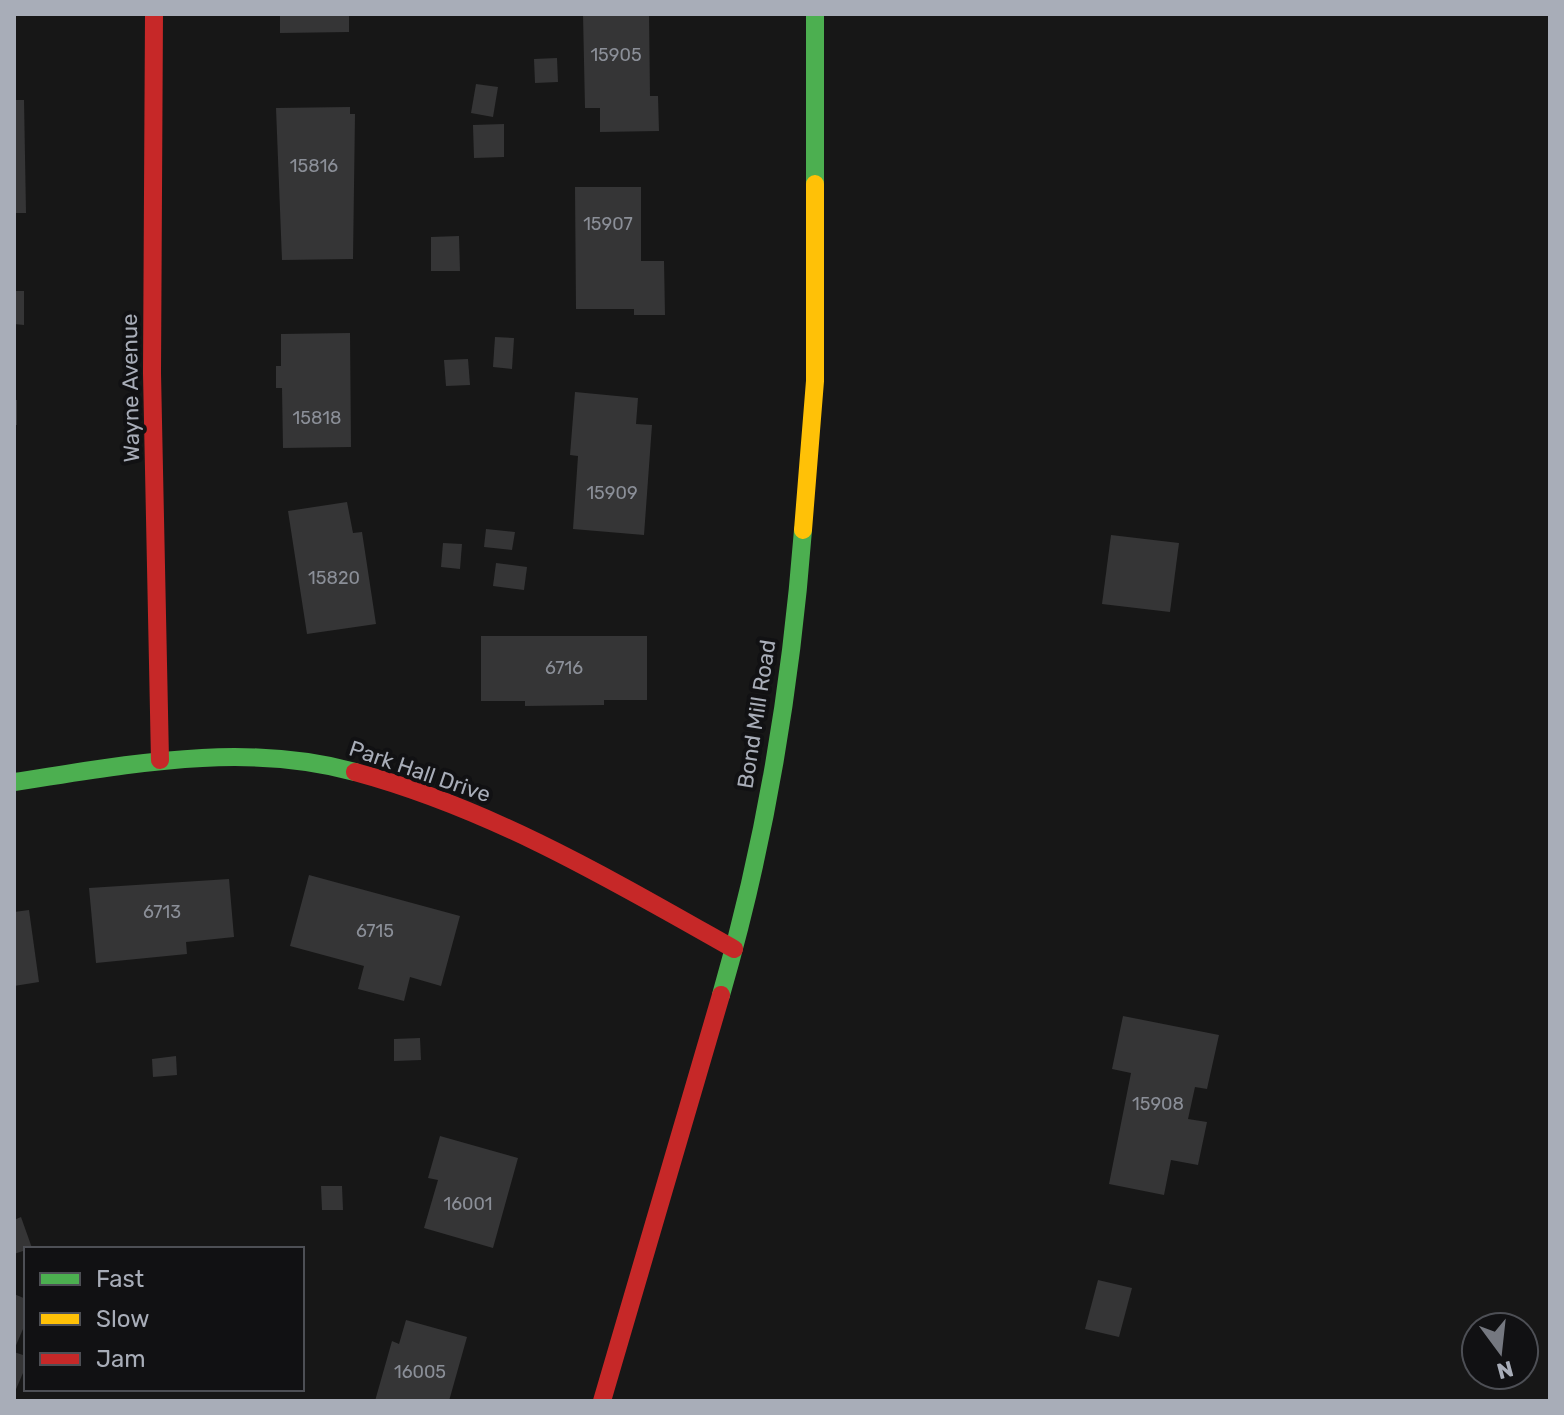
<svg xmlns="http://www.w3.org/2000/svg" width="1564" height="1415" viewBox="0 0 1564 1415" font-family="Rubik,sans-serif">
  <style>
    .building { fill: #353536 }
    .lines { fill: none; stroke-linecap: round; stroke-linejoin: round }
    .fast { stroke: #4caf50; stroke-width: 18 }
    .slow { stroke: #ffc107; stroke-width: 18 }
    .jam { stroke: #c62828; stroke-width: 18 }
    .labels { text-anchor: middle; stroke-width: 8; stroke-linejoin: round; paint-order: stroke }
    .number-label { font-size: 18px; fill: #8b8f98 }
    .street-label { font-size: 22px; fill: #a8adb8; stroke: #111113 }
  </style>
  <rect width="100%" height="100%" fill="#171717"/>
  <!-- building -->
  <g class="building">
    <polygon points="280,14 349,14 349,32 280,33"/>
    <polygon points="583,14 649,14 650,96 658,96 659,131 600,132 600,108 585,108"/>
    <polygon points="557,58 558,82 535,83 534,59"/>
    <polygon points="476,84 498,87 493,117 471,113"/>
    <polygon points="14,100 24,100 26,213 14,213"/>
    <polygon points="350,107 350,114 355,114 353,259 282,260 276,108"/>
    <polygon points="504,124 504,157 474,158 473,125"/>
    <polygon points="575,187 641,187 641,261 664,261 665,315 634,315 634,309 576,309"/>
    <polygon points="459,236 460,271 431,271 431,237"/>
    <polygon points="14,291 24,291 24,325 14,324"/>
    <polygon points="350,333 351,447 283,448 282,388 276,388 276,366 281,366 281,334"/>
    <polygon points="495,337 514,338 512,369 493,367"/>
    <polygon points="468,359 470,385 446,386 444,360"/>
    <polygon points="575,392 638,398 636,424 652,425 644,535 573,529 578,456 570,455"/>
    <rect x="14" y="400" width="3" height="25"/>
    <polygon points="347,502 353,533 362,532 376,624 307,634 288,511"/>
    <polygon points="486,529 515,532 512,550 484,547"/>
    <polygon points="1111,535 1179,543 1170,612 1102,604"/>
    <polygon points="443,543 462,544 460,569 441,567"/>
    <polygon points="496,563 527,567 524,590 493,586"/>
    <polygon points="481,636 647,636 647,700 604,700 604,705 525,706 525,701 481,701"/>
    <polygon points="309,875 460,916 441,986 410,977 404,1001 358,989 364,966 290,946"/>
    <polygon points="229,879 234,937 186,942 187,954 96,963 89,888"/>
    <polygon points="29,910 39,982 14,986 14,912"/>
    <polygon points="1123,1016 1219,1035 1207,1089 1195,1087 1188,1119 1207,1122 1198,1165 1171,1160 1164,1195 1109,1184 1131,1073 1112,1069"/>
    <polygon points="420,1038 421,1060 394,1061 394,1039"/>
    <polygon points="176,1056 177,1075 153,1077 152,1059"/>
    <polygon points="440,1136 518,1158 493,1248 424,1228 438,1180 428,1178"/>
    <polygon points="321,1186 342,1186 343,1210 322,1210"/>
    <polygon points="21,1217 32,1248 14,1254 14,1220"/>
    <polygon points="1098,1280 1132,1288 1119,1337 1085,1329"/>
    <polygon points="14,1294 26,1299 26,1322 14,1350"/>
    <polygon points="406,1320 467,1337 449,1401 375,1401 392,1341 399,1344"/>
    <polygon points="14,1352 26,1356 26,1366 14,1394"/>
  </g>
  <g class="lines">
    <!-- fast -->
    <g class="fast">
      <polyline points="815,14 815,184"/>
      <path d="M14 782C126 765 243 741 355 772"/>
      <path d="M721 995C765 844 791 687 803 530"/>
    </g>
    <!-- slow -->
    <polyline class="slow" points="803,530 815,381 815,184"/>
    <!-- jam -->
    <g class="jam">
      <polyline points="154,14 152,373 160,760"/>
      <path d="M355 772C492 809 612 880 734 949"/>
      <polyline points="602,1401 721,995"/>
    </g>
  </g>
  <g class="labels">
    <!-- number labels -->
    <g class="number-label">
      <text x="616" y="61">15905</text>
      <text x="314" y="172">15816</text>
      <text x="608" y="230">15907</text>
      <text x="317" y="424">15818</text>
      <text x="612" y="499">15909</text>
      <text x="334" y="584">15820</text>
      <text x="564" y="674">6716</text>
      <text x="162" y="918">6713</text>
      <text x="375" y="937">6715</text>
      <text x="1158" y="1110">15908</text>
      <text x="468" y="1210">16001</text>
      <text x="420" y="1378">16005</text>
    </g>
    <!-- street labels -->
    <g class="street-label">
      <text transform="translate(130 388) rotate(-91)" y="8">Wayne Avenue</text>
      <text transform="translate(756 714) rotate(-81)" y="8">Bond Mill Road</text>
      <text transform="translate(420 771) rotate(19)" y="8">Park Hall Drive</text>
    </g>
  </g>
  <!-- border -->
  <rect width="1564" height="1415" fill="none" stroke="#a8adb8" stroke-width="32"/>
  <!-- legend -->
  <rect x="24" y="1247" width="280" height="144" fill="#111113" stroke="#4d4f55" stroke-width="2"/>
  <rect x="40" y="1273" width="40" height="12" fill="#4caf50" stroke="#4d4f55" stroke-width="2"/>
  <text x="96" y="1287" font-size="24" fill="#a8adb8">Fast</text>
  <rect x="40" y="1313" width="40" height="12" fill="#ffc107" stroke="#4d4f55" stroke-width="2"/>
  <text x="96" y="1327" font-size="24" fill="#a8adb8">Slow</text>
  <rect x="40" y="1353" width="40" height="12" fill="#c62828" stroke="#4d4f55" stroke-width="2"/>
  <text x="96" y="1367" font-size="24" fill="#a8adb8">Jam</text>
  <!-- north arrow -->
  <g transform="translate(1500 1351) rotate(165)"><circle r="38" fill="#111113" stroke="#4d4f55" stroke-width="2"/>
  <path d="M0-6L14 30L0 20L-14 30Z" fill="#757880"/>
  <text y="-12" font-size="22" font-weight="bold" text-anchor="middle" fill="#a8adb8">N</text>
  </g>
</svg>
